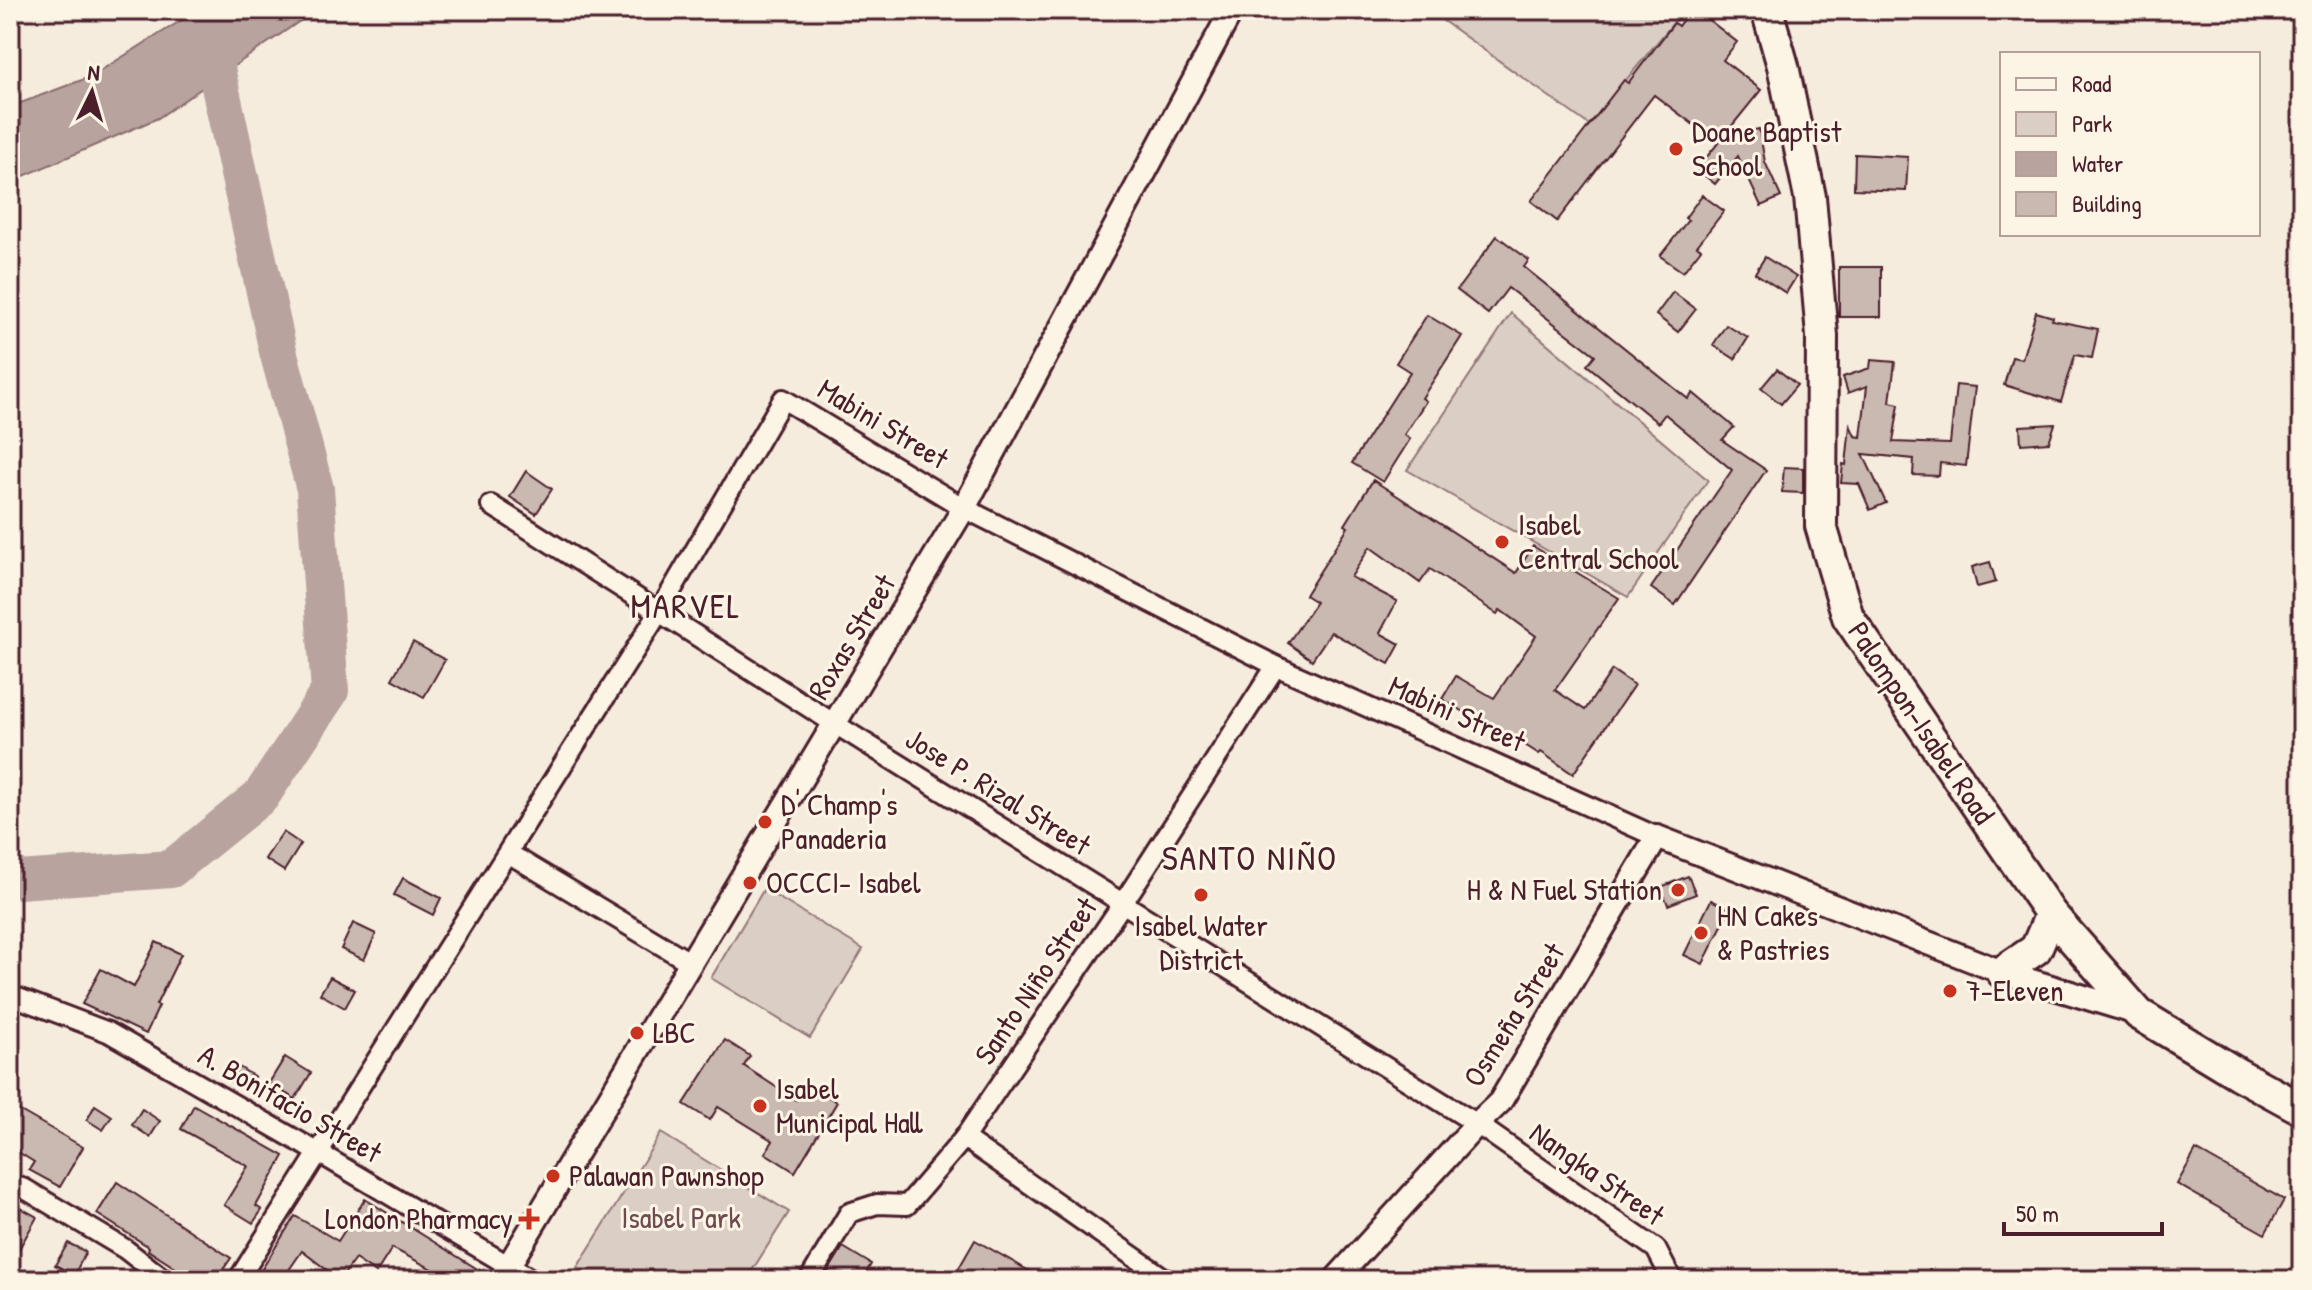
<svg xmlns="http://www.w3.org/2000/svg" width="2312" height="1290" viewBox="0 0 2312 1290" font-family="'Patrick Hand',sans-serif">
  <style>
    .green { fill: #dbcec4; stroke: #927678; stroke-width: 2 }
    .water { fill: #b8a39e; stroke: #8c6e70; stroke-width: 2 }
    .lines { fill: none; stroke-linecap: round; stroke-linejoin: round }
    .river { stroke: #b8a39e; stroke-width: 38 }
    .building { fill: #cab9b1; stroke: #4a1f2b; stroke-width: 2 }
    .minor-casing { stroke: #4a1f2b; stroke-width: 24 }
    .tertiary-casing { stroke: #4a1f2b; stroke-width: 28 }
    .trunk-casing { stroke: #4a1f2b; stroke-width: 36 }
    .minor { stroke: #fcf5e5; stroke-width: 18 }
    .tertiary { stroke: #fcf5e5; stroke-width: 22 }
    .trunk { stroke: #fcf5e5; stroke-width: 30 }
    .poi-dot { fill: #c8321e; stroke: #fcf5e5; stroke-width: 3 }
    .labels { text-anchor: middle; stroke-width: 6; stroke-linejoin: round; paint-order: stroke }
    .poi-label { font-size: 30px; fill: #4a1f2b; stroke: #fcf5e5; text-anchor: start }
    .street-label { font-size: 30px; fill: #4a1f2b; stroke: #fcf5e5 }
    .park-label { font-size: 30px; fill: #6e4b51; stroke: #fcf5e5 }
    .quarter-label { font-size: 34px; letter-spacing: 2px; fill: #4a1f2b; stroke: #fcf5e5 }
  </style>
  <rect width="100%" height="100%" fill="#f5ecde"/>
  <filter id="ink" filterUnits="userSpaceOnUse"><feTurbulence type="fractalNoise" baseFrequency=".0125" numOctaves="2"/><feDisplacementMap in="SourceGraphic" scale="16" xChannelSelector="R" yChannelSelector="G"/><feConvolveMatrix kernelMatrix="1 2 1 2 8 2 1 2 1" color-interpolation-filters="sRGB"/></filter>
  <g filter="url(#ink)">
    <!-- green -->
    <g class="green">
      <polygon points="1428,10 1684,10 1589,125"/>
      <polygon points="1511,313 1708,480 1628,597 1407,470"/>
      <polygon points="764,889 863,949 810,1038 711,978"/>
      <polygon points="661,1133 789,1212 746,1280 589,1280 575,1271"/>
    </g>
    <!-- water -->
    <polygon class="water" points="198,10 316,10 158,118 10,182 10,107 90,77"/>
    <g class="lines">
      <!-- river -->
      <polyline class="river" points="10,873 19,880 171,869 261,796 330,691 315,489 278,351 210,41"/>
    </g>
    <!-- building -->
    <g class="building">
      <polygon points="1690,10 1696,10 1737,42 1723,60 1761,90 1718,143 1654,95 1557,221 1531,201 1624,80 1628,83 1674,23 1678,26"/>
      <polygon points="1759,129 1765,162 1781,197 1761,206 1738,156 1715,184 1697,169 1723,137"/>
      <polygon points="1855,154 1908,157 1906,191 1854,189"/>
      <polygon points="1702,195 1724,211 1697,246 1701,249 1683,272 1660,256 1688,220 1685,218"/>
      <polygon points="1497,236 1529,260 1524,267 1688,399 1693,393 1734,427 1722,440 1766,470 1675,605 1651,588 1732,470 1665,414 1658,423 1587,365 1595,355 1508,288 1488,314 1457,290"/>
      <polygon points="1765,257 1796,277 1786,293 1755,273"/>
      <rect x="1839" y="267" width="42" height="50"/>
      <polygon points="1673,292 1696,309 1678,332 1656,315"/>
      <polygon points="2036,312 2053,317 2052,320 2098,329 2092,358 2075,355 2061,402 2004,385 2012,357 2022,359"/>
      <polygon points="1427,315 1462,336 1422,398 1426,401 1404,435 1410,439 1383,482 1352,463 1410,372 1396,363"/>
      <polygon points="1726,325 1748,338 1735,359 1713,345"/>
      <polygon points="1871,360 1895,362 1890,402 1899,404 1893,442 1950,444 1956,385 1975,387 1966,466 1940,463 1939,476 1913,475 1914,459 1863,454 1886,503 1870,510 1859,484 1841,483 1843,464 1846,465 1850,425 1855,436 1861,437 1867,386 1848,393 1843,377 1870,368"/>
      <polygon points="1777,369 1797,385 1781,404 1761,388"/>
      <polygon points="2055,424 2049,442 2021,444 2020,426"/>
      <polygon points="1784,467 1803,468 1803,493 1782,492"/>
      <polygon points="526,471 552,489 536,514 510,497"/>
      <polygon points="1373,480 1516,573 1533,546 1619,598 1555,690 1585,710 1612,670 1634,685 1573,774 1541,752 1539,754 1511,736 1509,738 1442,699 1456,676 1494,698 1536,636 1500,610 1497,614 1430,569 1420,583 1370,547 1351,577 1397,601 1380,633 1400,644 1389,664 1331,632 1312,660 1288,643 1316,602 1305,595 1348,527 1345,525"/>
      <polygon points="1990,562 1996,582 1977,587 1972,567"/>
      <polygon points="413,642 445,660 424,697 392,679"/>
      <polygon points="283,832 301,844 284,871 265,859"/>
      <polygon points="1688,876 1696,894 1668,905 1661,887"/>
      <polygon points="403,878 441,898 433,915 394,895"/>
      <polygon points="1711,900 1730,909 1703,964 1684,955"/>
      <polygon points="353,923 376,934 364,960 341,949"/>
      <polygon points="156,942 181,954 156,1005 159,1006 146,1034 82,1004 101,969 134,987"/>
      <polygon points="330,977 355,990 345,1008 320,994"/>
      <polygon points="725,1040 750,1056 744,1066 796,1100 806,1084 837,1102 795,1172 765,1153 773,1141 718,1107 710,1120 684,1104"/>
      <polygon points="285,1057 311,1073 295,1099 269,1083"/>
      <polygon points="239,1067 255,1077 246,1091 230,1081"/>
      <polygon points="10,1105 83,1147 60,1187 29,1170 34,1162 10,1147"/>
      <polygon points="95,1105 112,1116 103,1130 87,1120"/>
      <polygon points="194,1105 284,1156 256,1206 262,1210 253,1223 224,1205 248,1166 181,1129"/>
      <polygon points="142,1109 160,1121 150,1137 132,1125"/>
      <polygon points="2196,1150 2284,1200 2265,1234 2177,1184"/>
      <polygon points="117,1182 231,1258 216,1280 178,1280 183,1273 148,1250 149,1247 97,1214"/>
      <polygon points="365,1199 487,1275 486,1280 453,1280 392,1248 376,1273 355,1259 340,1280 302,1251 282,1280 255,1280 295,1216 338,1241"/>
      <polygon points="10,1202 37,1217 10,1265"/>
      <polygon points="975,1240 1045,1280 952,1280"/>
      <polygon points="68,1243 86,1252 74,1275 55,1265"/>
      <polygon points="843,1247 871,1264 862,1280 823,1280"/>
    </g>
    <g class="lines">
      <defs>
        <g id="minor">
          <polyline points="491,505 835,724 1477,1124 1656,1249 1672,1280"/>
          <polyline points="508,853 691,963"/>
          <polyline points="10,995 108,1032 319,1153 533,1280"/>
          <polyline points="964,1138 1167,1280"/>
          <polyline points="10,1184 25,1189 125,1249 165,1280"/>
          <polyline points="238,1280 659,612 783,399 964,508 1276,666 1657,837"/>
          <polyline points="809,1280 849,1213 877,1204 907,1205 964,1138 1123,903 1276,666"/>
        </g>
        <g id="tertiary">
          <polyline points="500,1280 964,508 1232,10"/>
          <polyline points="1335,1280 1477,1124 1500,1102 1657,837 2002,972 2137,1013"/>
        </g>
        <g id="trunk">
          <polyline points="1767,10 1783,66 1810,197 1822,336 1821,526 1848,617 2051,914 2139,1014 2238,1074 2302,1109"/>
          <polyline points="2002,972 2036,949 2051,914"/>
        </g>
      </defs>
      <!-- minor casing -->
      <use href="#minor" class="minor-casing"/>
      <!-- tertiary casing -->
      <use href="#tertiary" class="tertiary-casing"/>
      <!-- trunk casing -->
      <use href="#trunk" class="trunk-casing"/>
      <!-- minor -->
      <use href="#minor" class="minor"/>
      <!-- tertiary -->
      <use href="#tertiary" class="tertiary"/>
      <!-- trunk -->
      <use href="#trunk" class="trunk"/>
    </g>
  </g>
  <!-- markers -->
  <g class="poi-dot">
    <circle cx="1676" cy="149" r="8"/>
    <circle cx="1502" cy="542" r="8"/>
    <circle cx="765" cy="822" r="8"/>
    <circle cx="750" cy="883" r="8"/>
    <circle cx="1678" cy="890" r="8"/>
    <circle cx="1201" cy="895" r="8"/>
    <circle cx="1701" cy="933" r="8"/>
    <circle cx="1950" cy="991" r="8"/>
    <circle cx="637" cy="1033" r="8"/>
    <circle cx="760" cy="1106" r="8"/>
    <circle cx="553" cy="1176" r="8"/>
    <path d="M525 1207h8v8h8v8h-8v8h-8v-8h-8v-8h8z"/>
  </g>
  <g class="labels">
    <!-- poi labels -->
    <g class="poi-label">
      <text x="1692" y="142">Doane Baptist<tspan x="1692" dy="34">School</tspan></text>
      <text x="1518" y="535">Isabel<tspan x="1518" dy="34">Central School</tspan></text>
      <text x="781" y="815">D' Champ's<tspan x="781" dy="34">Panaderia</tspan></text>
      <text x="766" y="893">OCCCI- Isabel</text>
      <text x="1662" y="900" text-anchor="end">H &amp; N Fuel Station</text>
      <text x="1717" y="926">HN Cakes<tspan x="1717" dy="34">&amp; Pastries</tspan></text>
      <text x="1201" y="936" text-anchor="middle">Isabel Water<tspan x="1201" dy="34">District</tspan></text>
      <text x="1966" y="1001">7-Eleven</text>
      <text x="653" y="1043">LBC</text>
      <text x="776" y="1099">Isabel<tspan x="776" dy="34">Municipal Hall</tspan></text>
      <text x="569" y="1186">Palawan Pawnshop</text>
      <text x="513" y="1229" text-anchor="end">London Pharmacy</text>
    </g>
    <!-- street labels -->
    <g class="street-label">
      <text transform="translate(883 424) rotate(31)" y="10">Mabini Street</text>
      <text transform="translate(852 637) rotate(-59)" y="10">Roxas Street</text>
      <text transform="translate(1457 714) rotate(24)" y="10">Mabini Street</text>
      <text transform="translate(1921 723) rotate(56)" y="10">Palompon-Isabel Road</text>
      <text transform="translate(998 792) rotate(32)" y="10">Jose P. Rizal Street</text>
      <text transform="translate(1036 981) rotate(-56)" y="10">Santo Niño Street</text>
      <text transform="translate(1514 1015) rotate(-58)" y="10">Osmeña Street</text>
      <text transform="translate(290 1104) rotate(30)" y="10">A. Bonifacio Street</text>
      <text transform="translate(1597 1174) rotate(35)" y="10">Nangka Street</text>
    </g>
    <!-- park labels -->
    <g class="park-label">
      <text x="681" y="1228">Isabel Park</text>
    </g>
    <!-- quarter labels -->
    <g class="quarter-label">
      <text x="686" y="618">MARVEL</text>
      <text x="1250" y="870">SANTO NIÑO</text>
    </g>
  </g>
  <!-- margin -->
  <rect width="2312" height="1290" fill="none" stroke="#fcf5e5" stroke-width="40"/>
  <rect x="20" y="20" width="2272" height="1250" fill="none" stroke="#4a1f2b" stroke-width="3" filter="url(#ink)"/>
  <!-- legend -->
  <rect x="2000" y="52" width="260" height="184" fill="#fcf5e5" stroke="#b59f9b" stroke-width="2"/>
  <rect x="2016" y="78" width="40" height="12" fill="#fcf5e5" stroke="#b59f9b" stroke-width="2"/>
  <text x="2072" y="92" font-size="24" fill="#4a1f2b">Road</text>
  <rect x="2016" y="112" width="40" height="24" fill="#dbcec4" stroke="#b59f9b" stroke-width="2"/>
  <text x="2072" y="132" font-size="24" fill="#4a1f2b">Park</text>
  <rect x="2016" y="152" width="40" height="24" fill="#b8a39e" stroke="#b59f9b" stroke-width="2"/>
  <text x="2072" y="172" font-size="24" fill="#4a1f2b">Water</text>
  <rect x="2016" y="192" width="40" height="24" fill="#cab9b1" stroke="#b59f9b" stroke-width="2"/>
  <text x="2072" y="212" font-size="24" fill="#4a1f2b">Building</text>
  <!-- north arrow -->
  <g transform="translate(92 92) rotate(5)" stroke="#fcf5e5" stroke-width="6" paint-order="stroke">
  <path d="M0-6L14 30L0 20L-14 30Z" fill="#4a1f2b"/>
  <text y="-12" font-size="22" font-weight="bold" text-anchor="middle" fill="#4a1f2b">N</text>
  </g>
  <!-- scale -->
  <path d="M2004 1222v12h158v-12" fill="none" stroke="#4a1f2b" stroke-width="4"/>
  <text x="2016" y="1222" font-size="24" fill="#4a1f2b" stroke="#fcf5e5" stroke-width="6" paint-order="stroke">50 m</text>
</svg>
